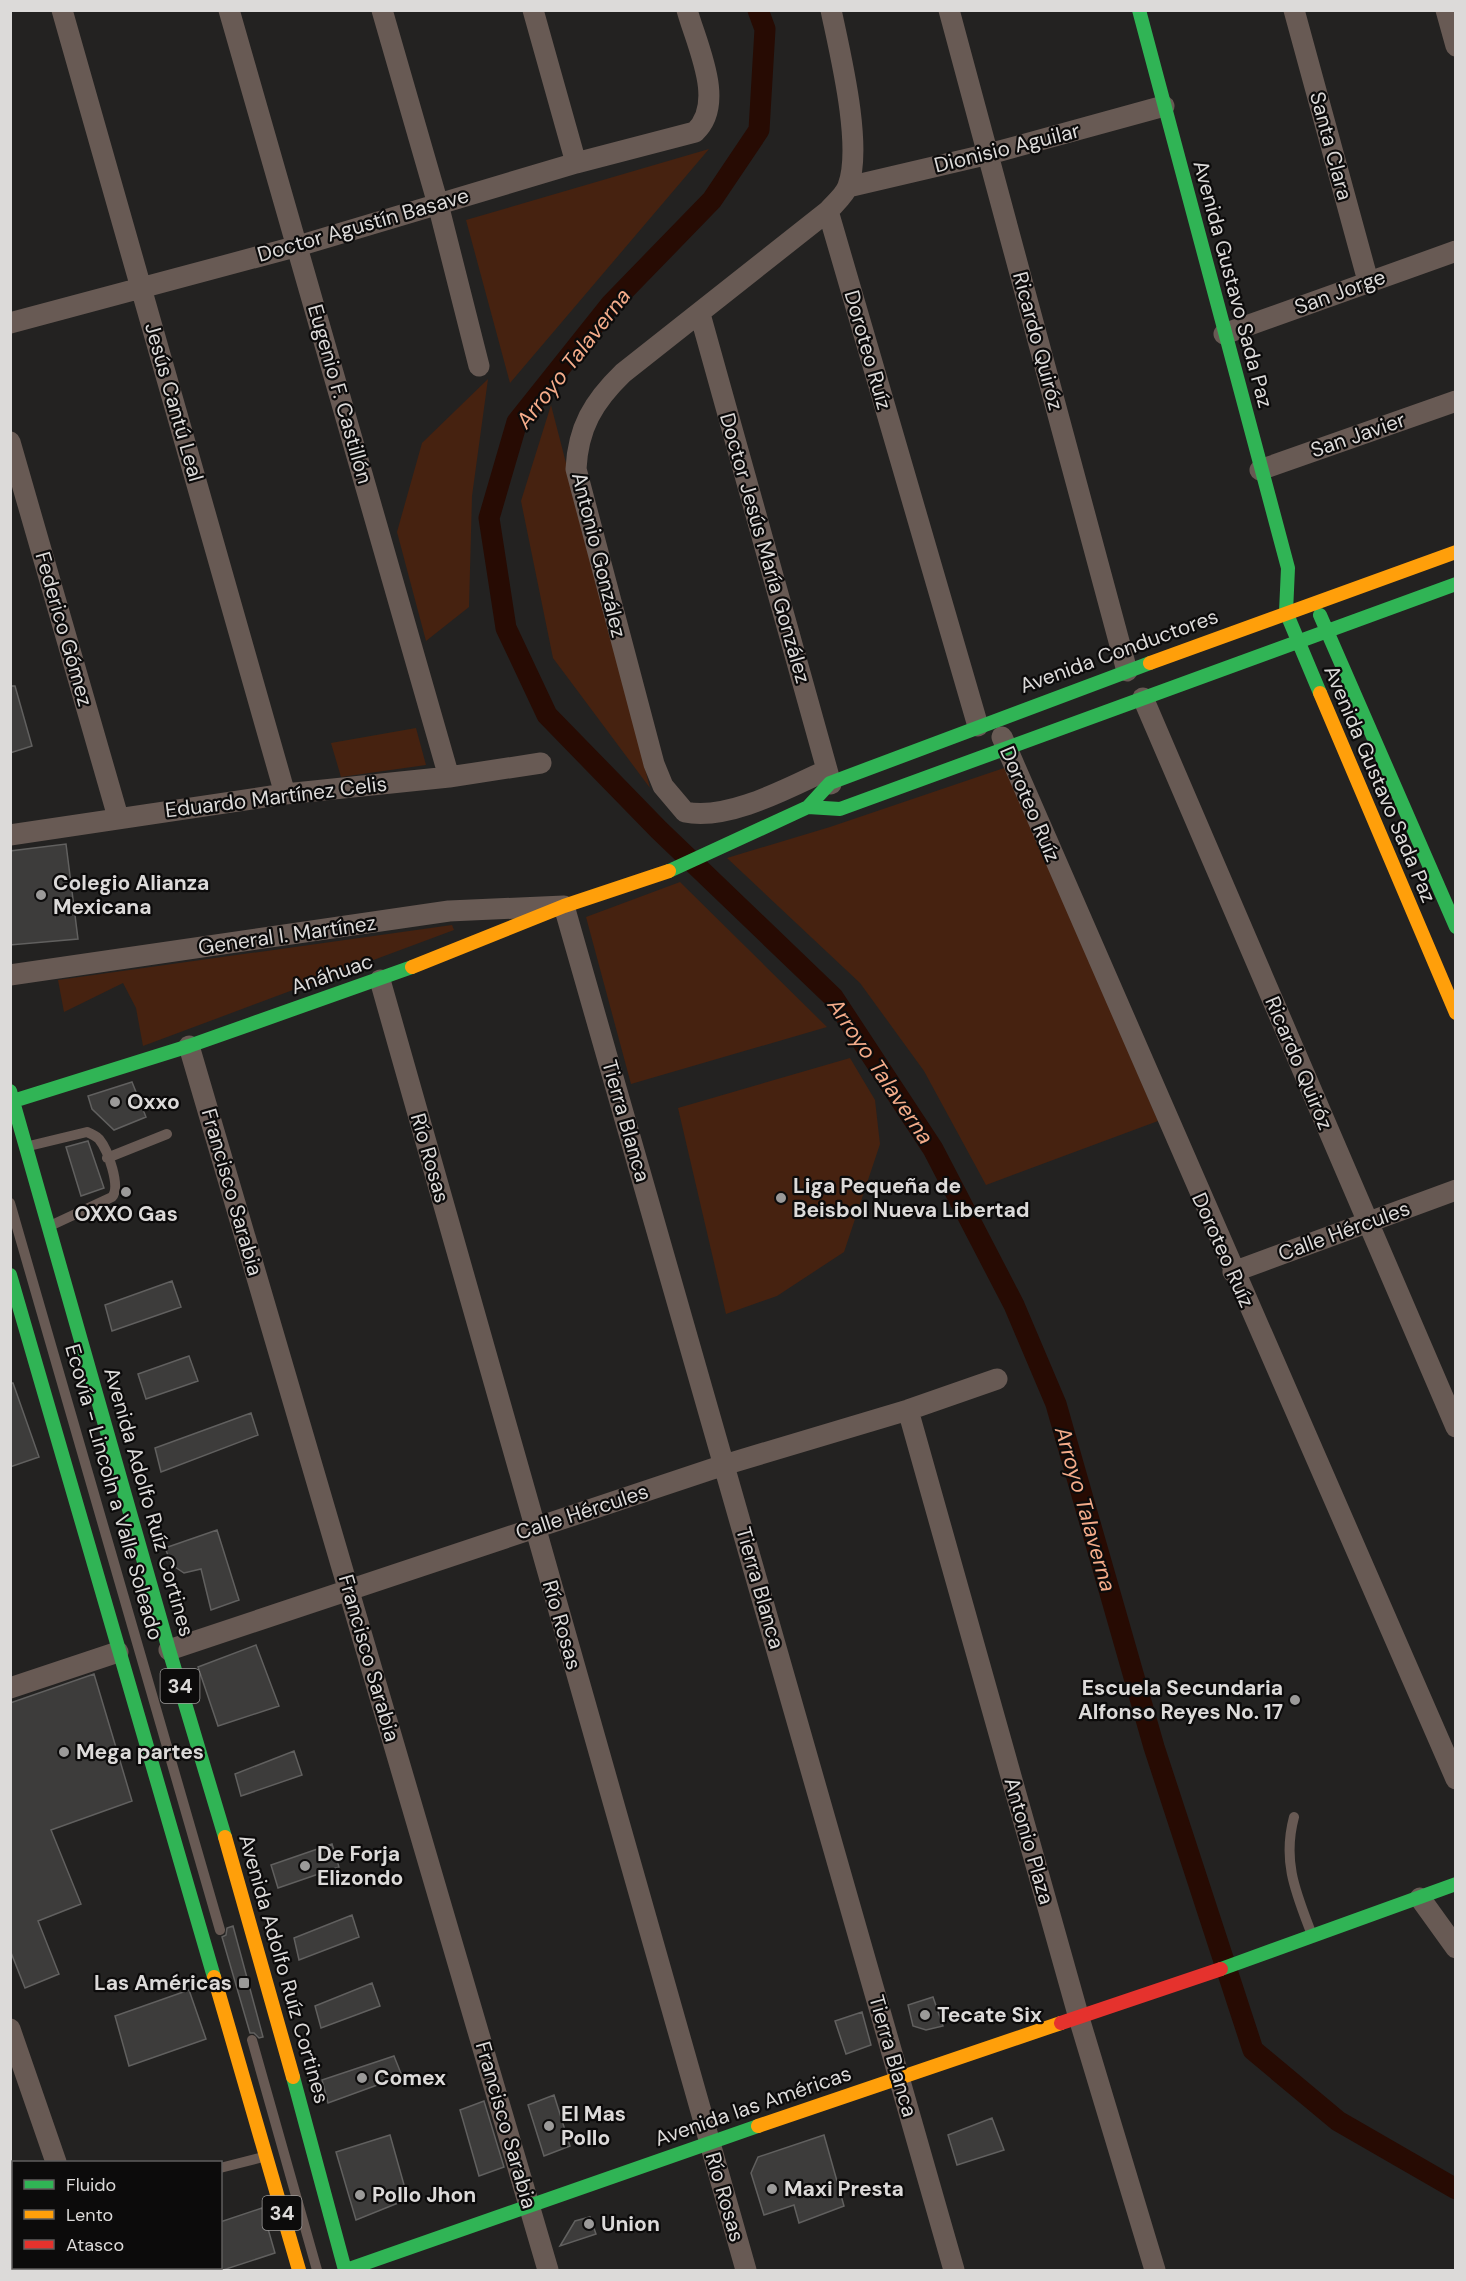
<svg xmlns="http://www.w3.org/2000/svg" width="1466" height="2281" viewBox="0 0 1466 2281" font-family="'DM Sans',sans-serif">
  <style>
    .green { fill: #462210 }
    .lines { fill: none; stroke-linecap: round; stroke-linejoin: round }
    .canal { stroke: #270b03; stroke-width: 21 }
    .building { fill: #3d3c3b; stroke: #61605f; stroke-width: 1.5 }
    .lane { stroke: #685a54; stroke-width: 10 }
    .street { stroke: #685a54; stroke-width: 21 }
    .fast { stroke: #30b455; stroke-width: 14 }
    .slow { stroke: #ff9f0a; stroke-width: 14 }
    .jam { stroke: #e5322d; stroke-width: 14 }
    .poi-dot { fill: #9b9a99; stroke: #0c0b0b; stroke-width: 2 }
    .labels { text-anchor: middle; stroke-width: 4.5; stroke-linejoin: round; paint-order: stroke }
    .shield { fill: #0c0b0b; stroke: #9e9c9b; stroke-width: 1.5 }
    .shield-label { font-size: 20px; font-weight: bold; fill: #dcdad9 }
    .street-label { font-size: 21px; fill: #dcdad9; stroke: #0c0b0b }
    .poi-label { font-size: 21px; font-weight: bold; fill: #dcdad9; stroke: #0c0b0b; text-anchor: start }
    .water-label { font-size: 22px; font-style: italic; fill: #f5ac8a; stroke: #0c0b0b }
  </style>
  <rect width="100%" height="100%" fill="#232221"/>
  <path class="green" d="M709 149 510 383 466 220Z
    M488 379 472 496 469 607 426 641 397 532 422 443Z
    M551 405 650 788 553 658 521 501Z
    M416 728 426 765 341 777 331 743Z
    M1007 767 1158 1121 986 1185 924 1071 860 983 727 858 830 827Z
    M680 882 827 1027 631 1084 586 917Z
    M452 925 454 930 143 1046 136 1008 123 983 64 1012 58 980Z
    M850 1058 875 1100 880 1144 844 1252 777 1296 726 1314 678 1108Z"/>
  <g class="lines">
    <path class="canal" d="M758 10 765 29 759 130 712 200 611 304 517 422 489 518 506 628 547 715 659 830 833 997 933 1149 1014 1305 1056 1404 1154 1747 1253 2050 1338 2121 1456 2189"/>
  </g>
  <path class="building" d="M10 686H15L32 746 10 753Z
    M66 844 78 939 10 945V851Z
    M132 1082 146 1117 114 1130 92 1109 88 1096Z
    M88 1141 104 1188 81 1196 66 1147Z
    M172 1281 181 1307 112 1331 105 1305Z
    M189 1356 198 1381 146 1399 138 1374Z
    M10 1383H13L39 1457 10 1467Z
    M251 1413 258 1435 161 1472 155 1448Z
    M217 1530 239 1600 211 1610 201 1569 184 1573 172 1565 165 1548Z
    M256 1645 279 1706 218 1726 198 1667Z
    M94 1674 132 1801 51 1830 81 1904 38 1921 59 1974 25 1988 10 1950V1703Z
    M294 1751 302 1775 241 1796 235 1774Z
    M332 1844 339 1867 278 1888 271 1865Z
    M352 1915 359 1937 299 1960 294 1938Z
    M233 1926 263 2037 259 2038 254 2033H250L222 1937 226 1935 227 1928Z
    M372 1983 380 2006 321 2028 315 2006Z
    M189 1990 206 2039 129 2066 115 2016Z
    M933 1997 943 2026 926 2030 913 2026 908 2005Z
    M862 2012 871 2045 846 2054 835 2021Z
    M394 2056 402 2076 328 2103 322 2080Z
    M554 2095 570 2146 544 2156 528 2105Z
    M484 2101 504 2167 479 2176 460 2110Z
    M992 2118 1004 2150 957 2165 948 2135Z
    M390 2135 408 2199 356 2220 336 2152Z
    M824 2135 844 2206 799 2223 794 2205 764 2215 751 2173 758 2157Z
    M262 2208 275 2253 220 2271V2222Z
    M590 2217 596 2234 560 2246 575 2221Z"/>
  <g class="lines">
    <path class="lane" d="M29 1146 87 1132C92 1134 96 1136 99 1139 108 1150 121 1187 112 1197L52 1225
      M107 1158 167 1134
      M10 1203 220 1930
      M1294 1817C1282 1862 1296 1893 1312 1935
      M252 2040 317 2270
      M220 2168 263 2157"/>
    <path class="street" d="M62 10 285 794
      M229 10 449 777
      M382 10 438 204 479 366
      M533 10 576 163
      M831 10C840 53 863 146 848 186 845 195 834 204 828 211L978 726
      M949 10 1127 671
      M1294 10 1368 281
      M1446 10 1456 46
      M848 187 989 154 1164 106
      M700 314 831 784
      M10 323 298 246 576 163 695 132C726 103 697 46 687 10
      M1224 334 1456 251
      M10 442 118 817
      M1260 470 1456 401
      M1143 698 1456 1427
      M1002 737 1456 1779
      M827 770C788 788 728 821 685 812L663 786 654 764 576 469C578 428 593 402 623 373L828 211
      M10 835 285 794 449 777 541 763
      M10 975 449 911 564 906 954 2270
      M380 980 746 2270
      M189 1046 548 2270
      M1233 1272 1456 1190
      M908 1410 1079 2018 1155 2270
      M169 1650 724 1465 908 1410 997 1379
      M10 1688 118 1652
      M1420 1898 1456 1948
      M10 2029 56 2162
      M91 2268 92 2270"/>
    <path class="fast" d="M1139 10 1288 568 1286 612 1320 693
      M1320 615 1456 927
      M808 807 840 809 1456 584
      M669 871 808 807 830 783 1150 663
      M10 1091 169 1650 225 1837
      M10 1102 189 1046 412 967
      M10 1275 214 1977
      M1221 1969 1456 1884
      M293 2077 345 2270
      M346 2270 758 2126"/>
    <path class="slow" d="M1150 663 1456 552
      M1320 693 1456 1013
      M412 967 564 906 669 871
      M225 1837 293 2077
      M214 1977 299 2270
      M758 2126 1061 2023"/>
    <path class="jam" d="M1061 2023 1221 1969"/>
  </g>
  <g class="poi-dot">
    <circle cx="41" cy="895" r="6"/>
    <circle cx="115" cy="1102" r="6"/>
    <circle cx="126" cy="1192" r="6"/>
    <circle cx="781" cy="1198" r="6"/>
    <circle cx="1295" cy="1700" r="6"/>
    <circle cx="64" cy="1752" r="6"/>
    <circle cx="305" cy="1866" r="6"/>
    <rect x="238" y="1977" width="12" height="12" rx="3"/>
    <circle cx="925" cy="2015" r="6"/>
    <circle cx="362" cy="2078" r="6"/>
    <circle cx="549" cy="2126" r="6"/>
    <circle cx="772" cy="2189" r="6"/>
    <circle cx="360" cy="2195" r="6"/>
    <circle cx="589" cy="2224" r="6"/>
  </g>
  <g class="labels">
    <g class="shield">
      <rect x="160.5" y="1669" width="39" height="34" rx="4.5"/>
      <rect x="262.5" y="2196" width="39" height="34" rx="4.5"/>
    </g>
    <g class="shield-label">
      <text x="180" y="1693">34</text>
      <text x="282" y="2220">34</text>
    </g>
    <g class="street-label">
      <text transform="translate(1331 146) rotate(75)" y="7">Santa Clara</text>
      <text transform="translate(1007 148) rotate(-14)" y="7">Dionisio Aguilar</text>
      <text transform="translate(363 225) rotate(-16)" y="7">Doctor Agustín Basave</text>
      <text transform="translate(1233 284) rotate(75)" y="7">Avenida Gustavo Sada Paz</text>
      <text transform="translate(1340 292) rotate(-20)" y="7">San Jorge</text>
      <text transform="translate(1038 341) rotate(75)" y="7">Ricardo Quiróz</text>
      <text transform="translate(868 350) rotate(74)" y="7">Doroteo Ruíz</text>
      <text transform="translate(340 394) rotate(74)" y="7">Eugenio F. Castillón</text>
      <text transform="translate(174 402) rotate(74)" y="7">Jesús Cantú Leal</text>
      <text transform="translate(1358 435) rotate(-19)" y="7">San Javier</text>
      <text transform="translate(765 548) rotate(74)" y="7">Doctor Jesús María González</text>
      <text transform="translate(599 555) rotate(76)" y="7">Antonio González</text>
      <text transform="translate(64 629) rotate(74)" y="7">Federico Gómez</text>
      <text transform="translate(1119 651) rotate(-20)" y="7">Avenida Conductores</text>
      <text transform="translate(1380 784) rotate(67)" y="7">Avenida Gustavo Sada Paz</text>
      <text transform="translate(276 797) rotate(-7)" y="7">Eduardo Martínez Celis</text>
      <text transform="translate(1030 804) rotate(67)" y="7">Doroteo Ruíz</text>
      <text transform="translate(287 935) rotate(-8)" y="7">General I. Martínez</text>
      <text transform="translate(332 974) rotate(-19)" y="7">Anáhuac</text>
      <text transform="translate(1299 1063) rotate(67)" y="7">Ricardo Quiróz</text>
      <text transform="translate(626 1121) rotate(74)" y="7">Tierra Blanca</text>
      <text transform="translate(430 1158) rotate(74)" y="7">Río Rosas</text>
      <text transform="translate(232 1192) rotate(74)" y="7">Francisco Sarabia</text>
      <text transform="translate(1344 1231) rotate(-20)" y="7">Calle Hércules</text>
      <text transform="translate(1223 1250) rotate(66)" y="7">Doroteo Ruíz</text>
      <text transform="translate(114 1492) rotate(74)" y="7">Ecovía - Lincoln a Valle Soleado</text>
      <text transform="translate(149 1502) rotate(74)" y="7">Avenida Adolfo Ruíz Cortines</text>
      <text transform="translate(582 1512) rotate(-18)" y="7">Calle Hércules</text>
      <text transform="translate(760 1588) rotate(74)" y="7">Tierra Blanca</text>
      <text transform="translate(562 1625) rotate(74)" y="7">Río Rosas</text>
      <text transform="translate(369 1658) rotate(74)" y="7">Francisco Sarabia</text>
      <text transform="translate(1029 1841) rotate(74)" y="7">Antonio Plaza</text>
      <text transform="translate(284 1969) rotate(74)" y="7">Avenida Adolfo Ruíz Cortines</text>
      <text transform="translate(893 2056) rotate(74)" y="7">Tierra Blanca</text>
      <text transform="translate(753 2106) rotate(-19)" y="7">Avenida las Américas</text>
      <text transform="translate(506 2125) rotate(74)" y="7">Francisco Sarabia</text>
      <text transform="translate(725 2197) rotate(74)" y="7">Río Rosas</text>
    </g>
    <g class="poi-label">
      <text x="53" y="890">Colegio Alianza<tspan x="53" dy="24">Mexicana</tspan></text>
      <text x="127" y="1109">Oxxo</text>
      <text x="793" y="1193">Liga Pequeña de<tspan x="793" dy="24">Beisbol Nueva Libertad</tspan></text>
      <text x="126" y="1221" text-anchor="middle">OXXO Gas</text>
      <text x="1283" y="1695" text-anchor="end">Escuela Secundaria<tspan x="1283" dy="24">Alfonso Reyes No. 17</tspan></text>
      <text x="76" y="1759">Mega partes</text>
      <text x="317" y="1861">De Forja<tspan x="317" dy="24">Elizondo</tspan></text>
      <text x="232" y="1990" text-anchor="end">Las Américas</text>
      <text x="937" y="2022">Tecate Six</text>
      <text x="374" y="2085">Comex</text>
      <text x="561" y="2121">El Mas<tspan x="561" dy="24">Pollo</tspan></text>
      <text x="784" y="2196">Maxi Presta</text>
      <text x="372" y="2202">Pollo Jhon</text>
      <text x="601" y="2231">Union</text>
    </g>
    <g class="water-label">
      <text transform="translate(573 358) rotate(-52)" y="8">Arroyo Talaverna</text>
      <text transform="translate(881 1071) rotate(56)" y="8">Arroyo Talaverna</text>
      <text transform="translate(1086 1509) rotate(74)" y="8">Arroyo Talaverna</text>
    </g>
  </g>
  <rect width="1466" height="2281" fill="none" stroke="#dcdad9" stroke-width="24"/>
  <rect x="12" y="2161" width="210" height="108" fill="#0c0b0b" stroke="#5f5e5d" stroke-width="1.5"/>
  <rect x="24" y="2180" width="30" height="9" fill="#30b455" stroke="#5f5e5d" stroke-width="1.5"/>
  <text x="66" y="2191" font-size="18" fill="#dcdad9">Fluido</text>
  <rect x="24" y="2210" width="30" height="9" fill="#ff9f0a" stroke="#5f5e5d" stroke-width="1.5"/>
  <text x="66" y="2221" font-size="18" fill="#dcdad9">Lento</text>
  <rect x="24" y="2240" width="30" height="9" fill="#e5322d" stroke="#5f5e5d" stroke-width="1.5"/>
  <text x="66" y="2251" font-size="18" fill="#dcdad9">Atasco</text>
</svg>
